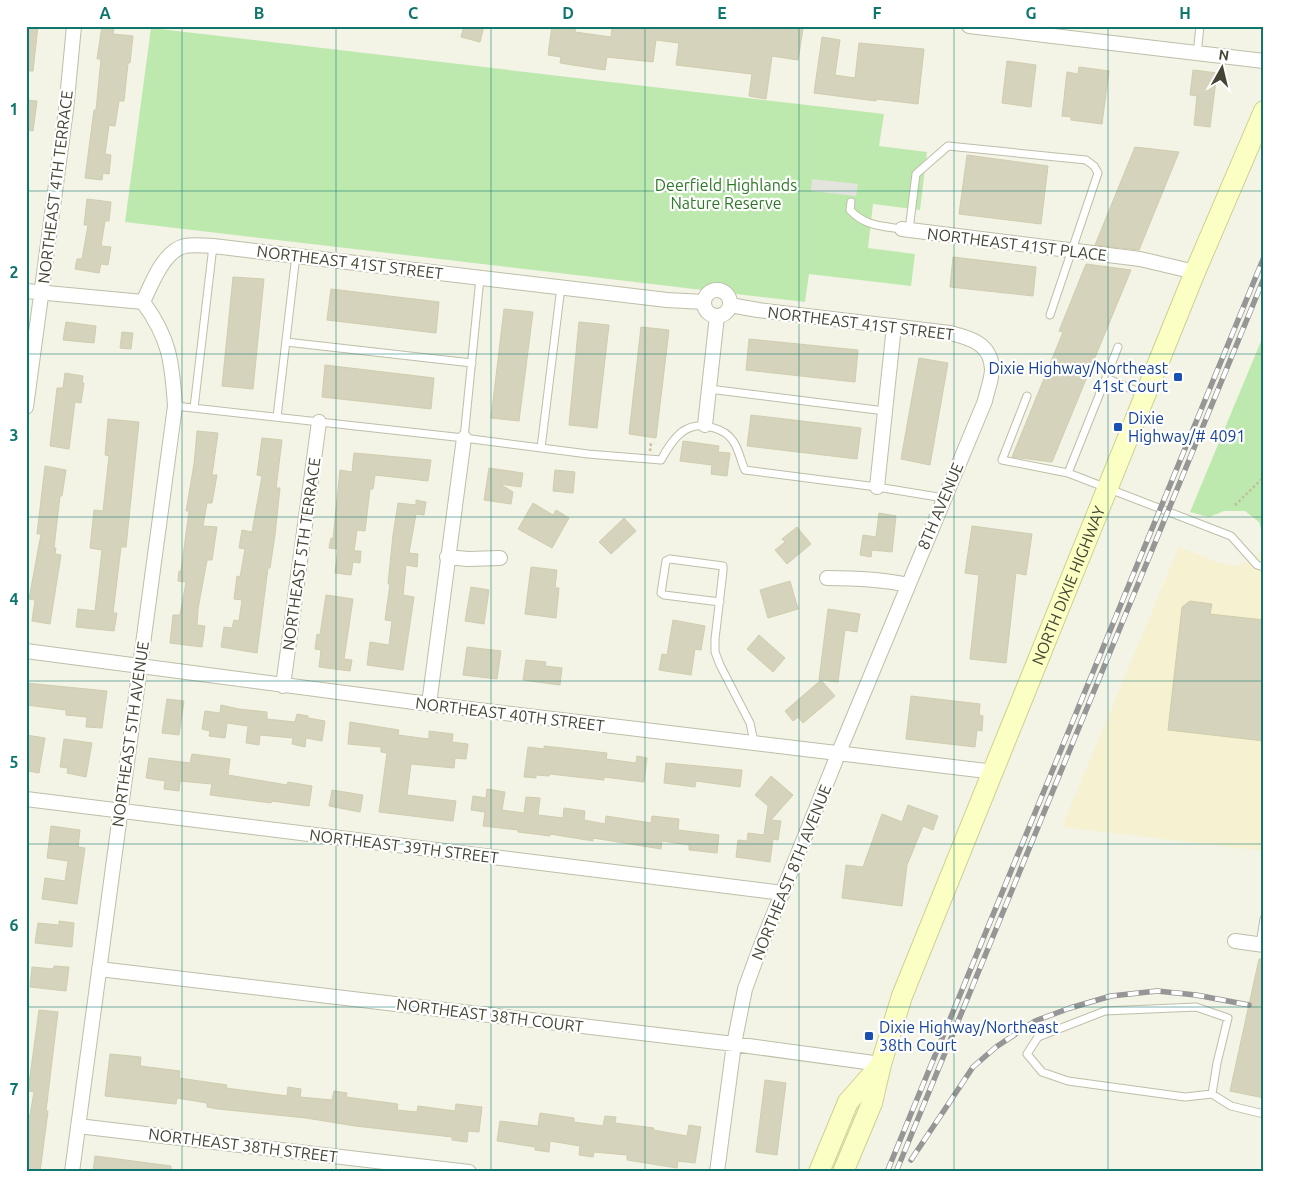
<svg xmlns="http://www.w3.org/2000/svg" width="1290" height="1198" viewBox="0 0 1290 1198" font-family="Ubuntu,sans-serif">
  <style>
    .commercial { fill: #f6f1d1 }
    .green { fill: #bde9ae }
    .parking { fill: #e4e4de }
    .building { fill: #d5d3bb; stroke: #d0cdae }
    .lines { fill: none; stroke-linecap: round; stroke-linejoin: round }
    .service-casing { stroke: #bfbea8; stroke-width: 9 }
    .minor-casing { stroke: #bfbea8; stroke-width: 16 }
    .secondary-casing { stroke: #cfd193; stroke-width: 22 }
    .path { stroke: #c1bf99; stroke-width: 2.5; stroke-dasharray: 2.5 2.5; stroke-linecap: butt }
    .service { stroke: #fff; stroke-width: 7 }
    .minor { stroke: #fff; stroke-width: 14 }
    .secondary { stroke: #fcffc4; stroke-width: 20 }
    .rail-casing { stroke: #969696; stroke-width: 5.5 }
    .rail { stroke: #fff; stroke-width: 4; stroke-dasharray: 11; stroke-linecap: butt }
    .grid { fill: none; stroke: #0f766e; stroke-width: 1; stroke-opacity: 0.55 }
    .transit-dot { fill: #1a4fb4; stroke: #fff; stroke-width: 2 }
    .labels { text-anchor: middle; stroke-width: 4.5; stroke-linejoin: round; paint-order: stroke }
    .park-label { font-size: 16px; fill: #2e7927; stroke: #fff }
    .street-label { font-size: 16px; fill: #464535; stroke: #fff }
    .transit-label { font-size: 16px; fill: #164399; stroke: #fff; text-anchor: start }
    .neatline { fill: none; stroke: #0f766e; stroke-width: 2 }
    .grid-label { font-size: 16px; text-anchor: middle; font-weight: bold; fill: #0f766e }
  </style>
  <rect width="100%" height="100%" fill="#f3f3e6"/>
  <path class="commercial" d="M1264 539V851L1062 827 1179 547 1219 563 1235 566 1252 560 1261 551Z"/>
  <path class="green" d="M151 28 884 114 879 146 927 152 920 210 873 204 868 248 915 254 911 286 809 274 805 302 125 222Z
    M1264 334V538L1259 522 1245 511H1224L1209 517 1190 512Z"/>
  <path class="parking" d="M812 179 858 184 856 196 811 191Z"/>
  <path class="building" d="M26 26H38L33 71H26Z
    M102 26H114L113 34 133 36 130 63H128L124 101H119L115 126 109 125 105 154 111 155 109 174 103 173 102 180 85 178 94 110H96L101 59H97Z
    M464 26H484L480 42 461 37Z
    M552 26H576L575 32 611 37 612 26H734L758 29 759 26H783L803 29 798 60 772 56 766 99 749 96 752 74 676 65 679 43 656 40 653 62 607 57 605 70 560 63 561 57 548 55Z
    M822 37 840 40 835 75 855 78 859 43 924 49 918 104 876 99V101L814 93Z
    M1007 61 1036 65 1031 107 1002 103Z
    M1079 67 1109 71 1102 124 1071 120V117L1062 116 1067 72 1078 74Z
    M1193 70 1217 73 1210 127 1194 125 1197 96 1190 95Z
    M26 100 37 101 33 131 26 130Z
    M1135 147 1179 152 1139 250 1095 245Z
    M967 155 1048 166 1041 224 959 214Z
    M87 199 111 202 109 221H105L101 246 111 247 108 265 101 264 99 273 75 269 77 259H82L88 225H84Z
    M953 257 1036 267 1033 296 950 287Z
    M1086 264 1131 270 1052 462 1012 457 1063 332 1059 331Z
    M233 277 264 279 253 389 222 386Z
    M331 289 439 302 436 333 327 320Z
    M504 309 533 312 519 421 491 418Z
    M66 322 96 326 94 343 63 340Z
    M579 322 609 325 597 428 569 425Z
    M641 327 669 330 656 438 629 434Z
    M122 332 133 333 131 349 120 348Z
    M749 339 858 350 855 382 746 370Z
    M919 358 948 363 930 465 901 459Z
    M325 365 434 378 431 409 322 397Z
    M65 373 83 376 82 383H84L81 403 75 402 69 449 50 446 57 388H63Z
    M751 415 861 428 857 459 747 446Z
    M108 419 139 422 126 547H121L113 613H117L114 631 76 627 78 609 95 611 102 550 90 548 94 510 103 511 109 456 105 455Z
    M197 431 218 433 212 475H217L212 503H207L203 526 217 527 212 560H207L198 609 197 625 205 626 202 647 170 643 173 615H180L186 582 178 581 179 571H181L189 511H186L194 464Z
    M262 438 282 440 276 488H280L275 535 270 568H268L257 653 221 647 224 627 232 628 234 620 239 621 242 600 234 599 237 576 240 577 245 549 239 548 242 530 252 532 262 476 257 475Z
    M683 441 719 446 718 452 730 453 727 476 711 474 712 465 680 461Z
    M354 453 431 460 428 481 375 475 373 489H370L365 531 357 530 354 551H361L360 563 353 562 351 575 335 573 338 549 329 548 331 538 333 539 340 470 352 472Z
    M45 466 66 470 62 496H60L54 548H56L55 554 61 555 50 624 32 621 35 600 29 599 41 534H37Z
    M489 468 523 473 521 487 500 484 513 492 511 504 484 500Z
    M555 470 575 472 573 493 553 491Z
    M416 500 426 502 424 515 416 514 409 553 418 554 417 567 406 565 403 595 414 597 403 670 367 665 370 642 389 645 392 621 385 620 390 584H388L393 535 398 503 416 505Z
    M533 503 553 515 556 510 569 518 552 548 518 529Z
    M879 513 896 516 892 552 872 550 871 557 860 555 863 535 876 537Z
    M624 518 636 531 611 554 599 542Z
    M972 526 1032 534 1026 575 1016 573 1006 663 970 659 979 575 965 573Z
    M797 527 811 544 787 564 775 550 785 542 782 539Z
    M531 567 557 570 555 588H559L556 618 525 614Z
    M790 581 798 609 768 618 760 590Z
    M471 587 489 590 484 624 465 621Z
    M326 595 353 599 344 659 352 660 350 671 319 667 321 650 315 649 317 634 320 635Z
    M1190 601 1212 604 1210 614 1264 620V741L1168 730 1182 607Z
    M828 609 860 614 857 632 845 630 838 682 819 680Z
    M673 620 705 626 701 650 695 649 691 675 659 670 662 654 667 655Z
    M759 635 785 658 773 672 747 649Z
    M467 647 501 651 497 679 463 675Z
    M526 660 546 662 545 666 562 668 560 685 523 680Z
    M821 680 835 696 803 723 798 717 793 721 785 711Z
    M26 683 107 691 102 728 86 727 87 717 66 715V710L26 705Z
    M911 696 980 704 979 715 983 716 982 731 977 730 975 747 906 739Z
    M167 699 184 701 179 735 162 733Z
    M221 705 239 709 267 712V719L295 722 297 714 308 716V718L325 721 322 741 306 738 305 747 292 744 293 738 260 735 259 745 246 743 248 726 227 723 225 738 209 736 210 731 202 729 205 711 220 713Z
    M350 722 399 730 398 735 429 739V731L453 734 452 742 468 744 466 759 455 758 454 768 411 764 407 795 456 801 453 821 379 812 387 753 381 752V747L348 744Z
    M26 735 45 738 39 773 28 771 29 763H26Z
    M64 739 92 743 86 777 67 773 68 768 60 767Z
    M544 746 607 753 606 759 636 763 637 756 647 758 644 782 604 777V780L550 774 549 776 536 775V778L524 777 528 747 544 749Z
    M192 754 230 759 228 775 287 785 288 782 312 786 309 806 272 801 271 803 210 795 212 784 180 781 179 791 164 789 165 781 146 778 149 758 190 763Z
    M666 763 742 770 740 787 696 781 695 787 664 783Z
    M771 776 793 795 771 820 781 821 778 840 773 839 770 862 736 857 738 840 747 841 748 833 764 835 768 806 755 795Z
    M487 789 505 792 502 810 524 813 526 797 540 798 538 815 563 818 564 808 585 811 584 820 605 824 606 816 651 823 652 816 679 819 678 830 719 835 717 853 689 850V845L662 841 661 849 593 838V841L550 834V836L518 832V830L483 826 485 812 471 810 473 796 486 798Z
    M332 790 363 795 360 812 329 806Z
    M908 805 938 816 933 830 923 826 907 865 902 906 842 898 846 865 863 867 882 814 902 822Z
    M51 826 80 830 78 847 85 848 77 904 42 899 45 878 65 881 68 861 47 858Z
    M59 921 74 923 72 947 35 943 38 923 59 925Z
    M1259 959H1264V1098L1230 1091Z
    M54 966 69 967 66 991 30 987 32 967 53 969Z
    M39 1010 58 1012 46 1111H48L40 1172H26V1115H30L34 1092 28 1091Z
    M110 1054 141 1057 140 1066 180 1071 179 1078 227 1085 226 1088 287 1096 288 1087 301 1089 300 1097 332 1100 334 1091 347 1093 346 1097 398 1104 397 1110 417 1112 418 1106 455 1111 456 1104 482 1107 479 1132 468 1131 467 1142 452 1140V1137L355 1126 306 1118 218 1109 207 1107V1103L177 1098 176 1104 105 1096Z
    M765 1080 786 1083 777 1155 756 1152Z
    M540 1113 574 1118V1122L603 1126 605 1116 616 1117 615 1123 654 1128 653 1130 687 1136 689 1125 701 1127 695 1163 678 1161 677 1168 627 1160V1155L594 1152 593 1157 579 1155 580 1146 550 1141 549 1152 535 1150V1147L497 1141 500 1121 538 1126Z
    M95 1156 171 1166V1172H93Z"/>
  <g class="lines">
    <defs>
      <path id="service" d="M1197 54 1200 26
        M851 202 850 210C865 226 881 226 902 229
        M909 230 916 174 948 146 1086 160 1094 166 1098 173 1050 315
        M286 342 472 363
        M1106 378 1118 347
        M709 389 885 411
        M1027 396 1002 460 1068 473 1231 536 1257 565 1264 567
        M175 406 464 438 588 454 661 460C673 438 686 419 714 428 721 430 729 435 733 441 739 449 741 462 745 470L877 487 944 498
        M194 408 213 246
        M277 417 296 255
        M464 438 480 278
        M541 448 561 287
        M1068 473 1106 378 1143 394
        M720 602 664 595 661 593 666 561 670 559 723 566V571L715 639V652L720 665 750 723 754 742
        M1260 944 1264 919
        M1212 1094 1217 1063 1228 1018 1196 1007 1105 1011 1038 1037 1027 1054 1042 1072 1068 1081 1185 1097 1212 1094 1231 1106 1264 1114"/>
      <path id="minor" d="M969 26 1264 61
        M902 229 1140 259 1195 272
        M704 303a13 13 0 1 1 26 0a13 13 0 1 1-26 0Z
        M26 291 143 302C151 285 164 250 185 246 193 244 204 246 213 246L667 300 704 302
        M26 407 66 110 74 26
        M705 425 717 316
        M877 487 894 326
        M447 557 468 559 500 558
        M827 578C854 578 881 579 908 585
        M26 651 429 704 995 772
        M283 686 319 422
        M429 704 464 438
        M26 799 783 893
        M1235 941 1264 945
        M99 969 734 1044 881 1064
        M78 1126 469 1172
        M72 1172 175 406C172 362 170 339 143 302
        M717 1172 734 1044 745 989 760 948 839 752 985 401C987 391 992 379 992 369 991 344 971 338 950 333L758 310 730 305"/>
      <g id="secondary">
        <path d="M819 1172 848 1102 880 1066"/>
        <path id="s1" d="M843 1172 872 1103 881 1064 902 996 1195 272 1264 111"/>
      </g>
    </defs>
    <use href="#service" class="service-casing"/>
    <use href="#minor" class="minor-casing"/>
    <use href="#secondary" class="secondary-casing"/>
    <path class="path" d="M650 451 651 444 654 443
      M1235 505 1264 477"/>
    <use href="#service" class="service"/>
    <use href="#minor" class="minor"/>
    <use href="#secondary" class="secondary"/>
    <defs>
      <path id="rail" d="M911 1160 973 1067 996 1047 1035 1021 1070 1008 1111 996 1157 991 1196 995 1249 1005
        M887 1172 1264 257
        M896 1172 1264 278"/>
    </defs>
    <use href="#rail" class="rail-casing"/>
    <use href="#rail" class="rail"/>
  </g>
  <path class="grid" d="M182 26V1172M336 26V1172M491 26V1172M645 26V1172M799 26V1172M954 26V1172M1108 26V1172M26 191H1264M26 354H1264M26 517H1264M26 681H1264M26 844H1264M26 1007H1264"/>
  <g class="transit-dot">
    <rect x="1173" y="372" width="10" height="10" rx="2.5"/>
    <rect x="1113" y="422" width="10" height="10" rx="2.5"/>
    <rect x="864" y="1031" width="10" height="10" rx="2.5"/>
  </g>
  <g class="labels">
    <g class="park-label">
      <text x="726" y="191">Deerfield Highlands<tspan x="726" dy="18">Nature Reserve</tspan></text>
    </g>
    <g class="street-label">
      <text transform="translate(55 187) rotate(-83)" y="6">NORTHEAST 4TH TERRACE</text>
      <text transform="translate(1017 244) rotate(7)" y="6">NORTHEAST 41ST PLACE</text>
      <text transform="translate(350 262) rotate(7)" y="6">NORTHEAST 41ST STREET</text>
      <text transform="translate(861 323) rotate(7)" y="6">NORTHEAST 41ST STREET</text>
      <text transform="translate(940 506) rotate(-67)" y="6">8TH AVENUE</text>
      <text transform="translate(301 554) rotate(-82)" y="6">NORTHEAST 5TH TERRACE</text>
      <text dy="6" stroke="none"><textPath href="#s1" startOffset="629">NORTH DIXIE HIGHWAY</textPath></text>
      <text transform="translate(510 714) rotate(7)" y="6">NORTHEAST 40TH STREET</text>
      <text transform="translate(130 734) rotate(-82)" y="6">NORTHEAST 5TH AVENUE</text>
      <text transform="translate(404 846) rotate(7)" y="6">NORTHEAST 39TH STREET</text>
      <text transform="translate(791 872) rotate(-68)" y="6">NORTHEAST 8TH AVENUE</text>
      <text transform="translate(490 1015) rotate(7)" y="6">NORTHEAST 38TH COURT</text>
      <text transform="translate(243 1145) rotate(7)" y="6">NORTHEAST 38TH STREET</text>
    </g>
    <g class="transit-label">
      <text x="1168" y="374" text-anchor="end">Dixie Highway/Northeast<tspan x="1168" dy="18">41st Court</tspan></text>
      <text x="1128" y="424">Dixie<tspan x="1128" dy="18">Highway/# 4091</tspan></text>
      <text x="879" y="1033">Dixie Highway/Northeast<tspan x="879" dy="18">38th Court</tspan></text>
    </g>
  </g>
  <rect width="1290" height="1198" fill="none" stroke="#ffffff" stroke-width="55"/>
  <g transform="translate(1222 68) rotate(8)" stroke="#ffffff" stroke-width="4" paint-order="stroke">
  <path d="M0-4L9 19L0 12L-9 19Z" fill="#464535"/>
  <text y="-8" font-size="14" font-weight="bold" text-anchor="middle" fill="#464535">N</text>
  </g>
  <rect x="28" y="28" width="1234" height="1142" class="neatline"/>
  <g class="grid-label">
    <text x="105" y="19">A</text>
    <text x="259" y="19">B</text>
    <text x="413" y="19">C</text>
    <text x="568" y="19">D</text>
    <text x="722" y="19">E</text>
    <text x="877" y="19">F</text>
    <text x="1031" y="19">G</text>
    <text x="1185" y="19">H</text>
    <text x="14" y="115">1</text>
    <text x="14" y="278">2</text>
    <text x="14" y="441">3</text>
    <text x="14" y="605">4</text>
    <text x="14" y="768">5</text>
    <text x="14" y="931">6</text>
    <text x="14" y="1095">7</text>
  </g>
</svg>
